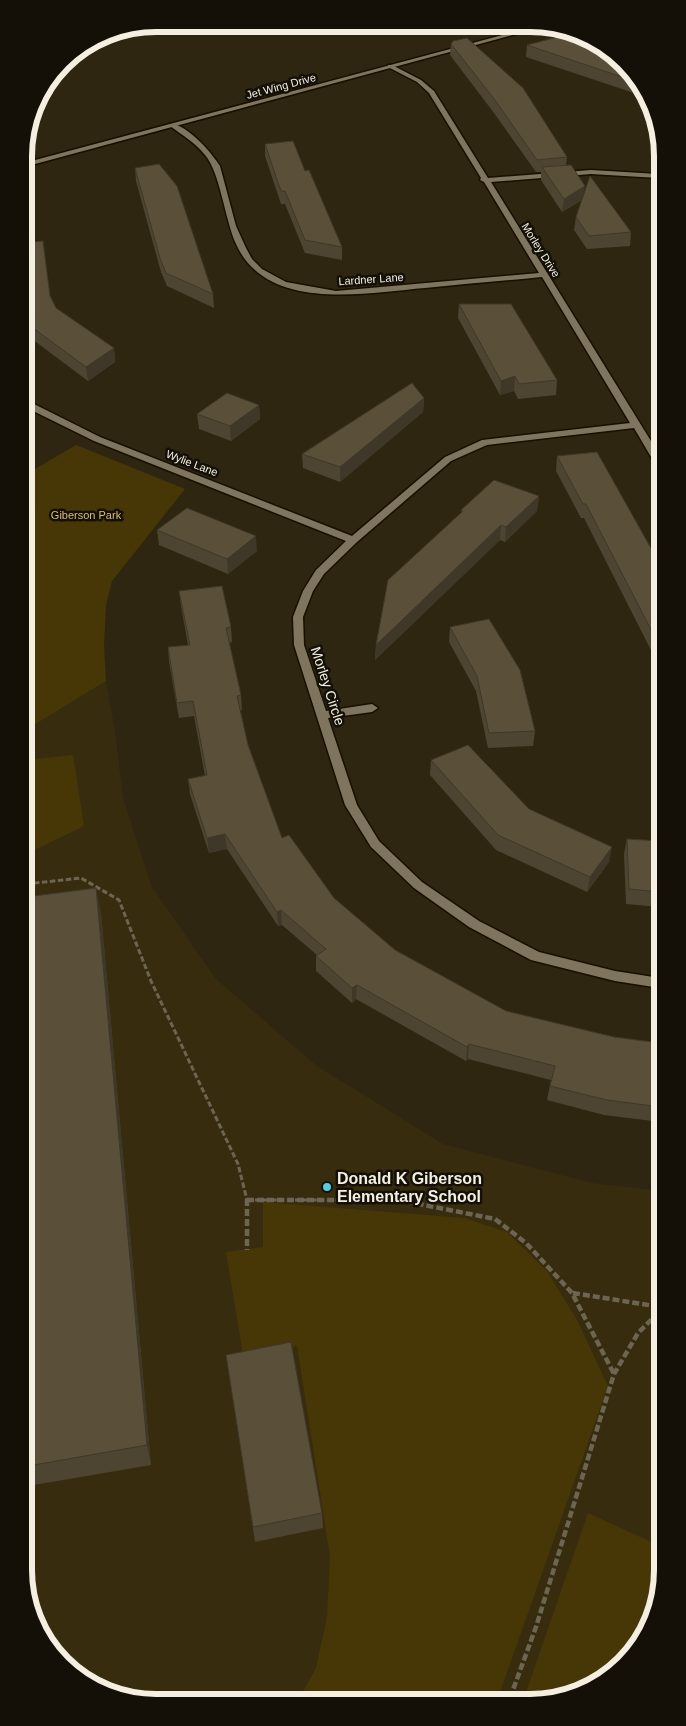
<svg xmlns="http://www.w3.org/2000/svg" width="686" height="1726" viewBox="0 0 686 1726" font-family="Arial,sans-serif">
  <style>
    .built { fill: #372c0e }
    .green { fill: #473707 }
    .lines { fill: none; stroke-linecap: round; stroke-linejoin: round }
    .street-casing { stroke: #170f00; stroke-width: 3 }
    .secondary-casing { stroke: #170f00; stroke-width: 3 }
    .path-far1 { stroke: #6d6553; stroke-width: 3; stroke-dasharray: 5.5 2.5; stroke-linecap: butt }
    .path { stroke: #6d6553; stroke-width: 4.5; stroke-dasharray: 7 3; stroke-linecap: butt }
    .street { fill: #7f745d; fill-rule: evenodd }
    .secondary { fill: #7f745d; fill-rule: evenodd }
    .wall { fill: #4d4532 }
    .shaded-wall { fill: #3f3829 }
    .building { fill: #5a503a; stroke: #3f3829 }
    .poi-dot { fill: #57c9e2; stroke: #141007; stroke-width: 2 }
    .labels { text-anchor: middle; stroke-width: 5; stroke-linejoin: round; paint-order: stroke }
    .far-street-label { font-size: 11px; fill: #f5efe2; stroke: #141007 }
    .far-park-label { font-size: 11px; fill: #dcbc70; stroke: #141007 }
    .street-label { font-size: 14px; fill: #f5efe2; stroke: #141007 }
    .near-poi-label { font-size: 16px; font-weight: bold; fill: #f5efe2; stroke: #141007; text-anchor: start }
    .rim { fill: none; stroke: #f5efe2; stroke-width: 6 }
  </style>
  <rect width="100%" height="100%" fill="#2f2611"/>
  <path class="built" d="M106 681 115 731 123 798 152 887 216 979 317 1066 443 1144 592 1183 661 1191 662 1578 635 1650 603 1680 563 1698 131 1700 69 1669 28 1603 26 730Z"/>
  <path class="green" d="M76 445 185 489 112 581 106 605 104 646 106 681 26 730 25 475Z
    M73 755 84 826 26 854V760Z
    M263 1202 464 1218 507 1232 547 1271 577 1320 608 1386 498 1698 299 1699 316 1668 327 1617 330 1556 297 1346 243 1355 226 1252 263 1247Z
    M588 1513 662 1547V1578L635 1650 603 1680 563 1698H524Z"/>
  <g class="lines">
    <defs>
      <path id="street" d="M388 65H392L421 80 434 91 488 178 591 170 658 174V178L591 174 491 182 659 454V465L654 462 634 428 487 445 451 461 357 542 324 574 313 591 303 617 304 645 326 711 372 704 378 708 372 712 328 718 357 805 379 841 422 882 479 921 539 952 615 971 660 978V988L615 981 531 960 469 927 414 888 371 847 345 805 294 645 293 617 303 591 316 570 346 541 94 441 25 407V400L28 401 100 437 352 536 445 457 482 440 630 423 542 277C503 281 464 284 425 288 365 293 267 313 236 244 225 220 220 172 205 155 196 143 182 135 170 126V124C186 123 212 153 220 166L236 226 246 248 252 259 262 269 286 282 336 291 539 273 484 182 480 180 481 178 429 93 417 82 388 67Z"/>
      <path id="secondary" d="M536 26H546L24 167V163Z"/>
    </defs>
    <use href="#street" class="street-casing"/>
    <use href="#secondary" class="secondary-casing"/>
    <path class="path-far1" d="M26 884 81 878 119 900 151 981 238 1164 247 1200
      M247 1200H400"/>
    <path class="path" d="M247 1199V1250
      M247 1200H399L495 1219 526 1243 572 1293 614 1374
      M573 1293 661 1307
      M510 1698 536 1627 614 1374 638 1333 661 1310"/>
    <use href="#street" class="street"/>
    <use href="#secondary" class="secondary"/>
  </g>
  <path class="wall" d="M451 44 567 157 566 165 583 195 631 232 630 246 587 249 574 230 576 217 582 200 562 212 541 180V172H536L494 113 450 55Z
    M527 45 623 62 643 96 526 57Z
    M265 144 305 171 342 247V260L305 253 285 204H281L265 156Z
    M135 168 213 294 214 308 167 286 161 272 136 181Z
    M24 243 56 308 114 348 115 362 88 381 28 336 25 329Z
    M459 304 557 380 556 395 518 399 514 391 500 395 458 318Z
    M424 398 423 412 340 482 303 468 302 454Z
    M259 405 260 419 231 441 199 429 197 414Z
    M557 456 657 559H659V666L584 518H581L556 471Z
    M539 496 537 511 505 542 500 540 375 660 376 645 461 513V510Z
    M157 530 257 551 228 574 159 545Z
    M179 591 231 627 232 642 229 643 241 695 242 710H240L248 745 282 838 334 898 395 950 506 1011 614 1037 660 1043 661 1122 604 1115 547 1100 551 1080 468 1059 466 1061 356 999 352 1003 316 971V956L317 955 282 925 278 926 227 849 209 853 190 794 188 779 205 776 194 716 179 718 169 662 168 647 188 645 181 606Z
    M450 627 535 731 533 746 488 748 476 691 449 642Z
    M431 760 529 809 609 862 587 892 496 850 430 775Z
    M627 839 660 841V907L626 904 624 854Z
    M26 897 101 913 151 1465 28 1486Z
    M226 1355 322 1513 323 1528 255 1542Z"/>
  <path class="shaded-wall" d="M585 186 583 199 562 212 564 199Z
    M114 348 115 362 88 381 86 367Z
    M515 376 514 391 500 395 501 381Z
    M424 398 423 412 340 482V467Z
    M259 405 260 419 231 441 230 426Z
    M539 496 537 511 505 542 506 527Z
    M501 525 500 540 375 660 376 645Z
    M256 536 257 551 228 574 227 559Z
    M225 834 227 849 209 853 207 838Z
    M612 847 609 862 587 892 590 877Z
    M96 888 101 913 151 1465 147 1445Z
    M281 910 282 925 278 926 277 912Z
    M357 985 356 999 352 1003V988Z
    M469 1044 468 1059 466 1061 467 1047Z"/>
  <path class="building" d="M569 34 623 62 634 81 527 45Z
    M467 38 523 88 567 157 537 160 495 100 451 44 453 41Z
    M293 141 305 171 309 170 342 247 305 240 285 191H281L265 144Z
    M159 164 177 186 213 294 166 273 160 258 135 168Z
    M571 165 585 186 564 199 542 167Z
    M590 176 631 232 589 236 576 217Z
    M43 241 50 296 56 308 114 348 86 367 25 322V320L24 243Z
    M459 304H511L557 380 519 384 515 376 501 381Z
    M412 383 424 398 340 467 302 454Z
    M227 393 259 405 230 426 197 414Z
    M597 452 657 559H659V645L586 504H583L557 456Z
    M494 480 539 496 506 527 501 525 376 645 388 580 463 511 461 510Z
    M187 508 256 536 227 559 157 530Z
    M222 586 231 627 226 628 241 695 237 696 248 745 282 838 289 835 334 898 395 950 506 1011 614 1037 660 1043 661 1107 607 1100 550 1086 555 1066 469 1044 467 1047 357 985 352 988 316 956 326 949 281 910 277 912 225 834 207 838 188 779 207 775 193 701 177 703 168 647 190 645 179 591Z
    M489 619 520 670 535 731 489 733 477 676 450 627Z
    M468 745 529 809 612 847 590 877 498 835 431 760Z
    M627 839 660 841V892L629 889Z
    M96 888 147 1445 28 1466 26 897Z
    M291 1342 322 1513 253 1527 226 1355Z"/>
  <circle class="poi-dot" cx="327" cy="1187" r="5"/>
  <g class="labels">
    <g class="far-street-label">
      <text transform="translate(281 86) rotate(-15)" y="4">Jet Wing Drive</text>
      <text transform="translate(541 250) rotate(58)" y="4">Morley Drive</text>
      <text transform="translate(371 279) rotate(-4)" y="4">Lardner Lane</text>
      <text transform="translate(192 463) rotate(21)" y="4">Wylie Lane</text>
    </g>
    <g class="far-park-label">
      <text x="86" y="519">Giberson Park</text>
    </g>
    <g class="street-label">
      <text transform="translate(328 686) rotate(72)" y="5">Morley Circle</text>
    </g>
    <g class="near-poi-label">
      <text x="337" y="1184">Donald K Giberson<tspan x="337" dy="18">Elementary School</tspan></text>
    </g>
  </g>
  <path d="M0 0H686V1726H0ZM156 32H530A124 124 0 0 1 654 156V1570A124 124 0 0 1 530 1694H156A124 124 0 0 1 32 1570V156A124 124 0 0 1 156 32Z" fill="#141007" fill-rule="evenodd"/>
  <path class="rim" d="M156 32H530A124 124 0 0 1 654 156V1570A124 124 0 0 1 530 1694H156A124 124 0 0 1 32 1570V156A124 124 0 0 1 156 32Z"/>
</svg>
